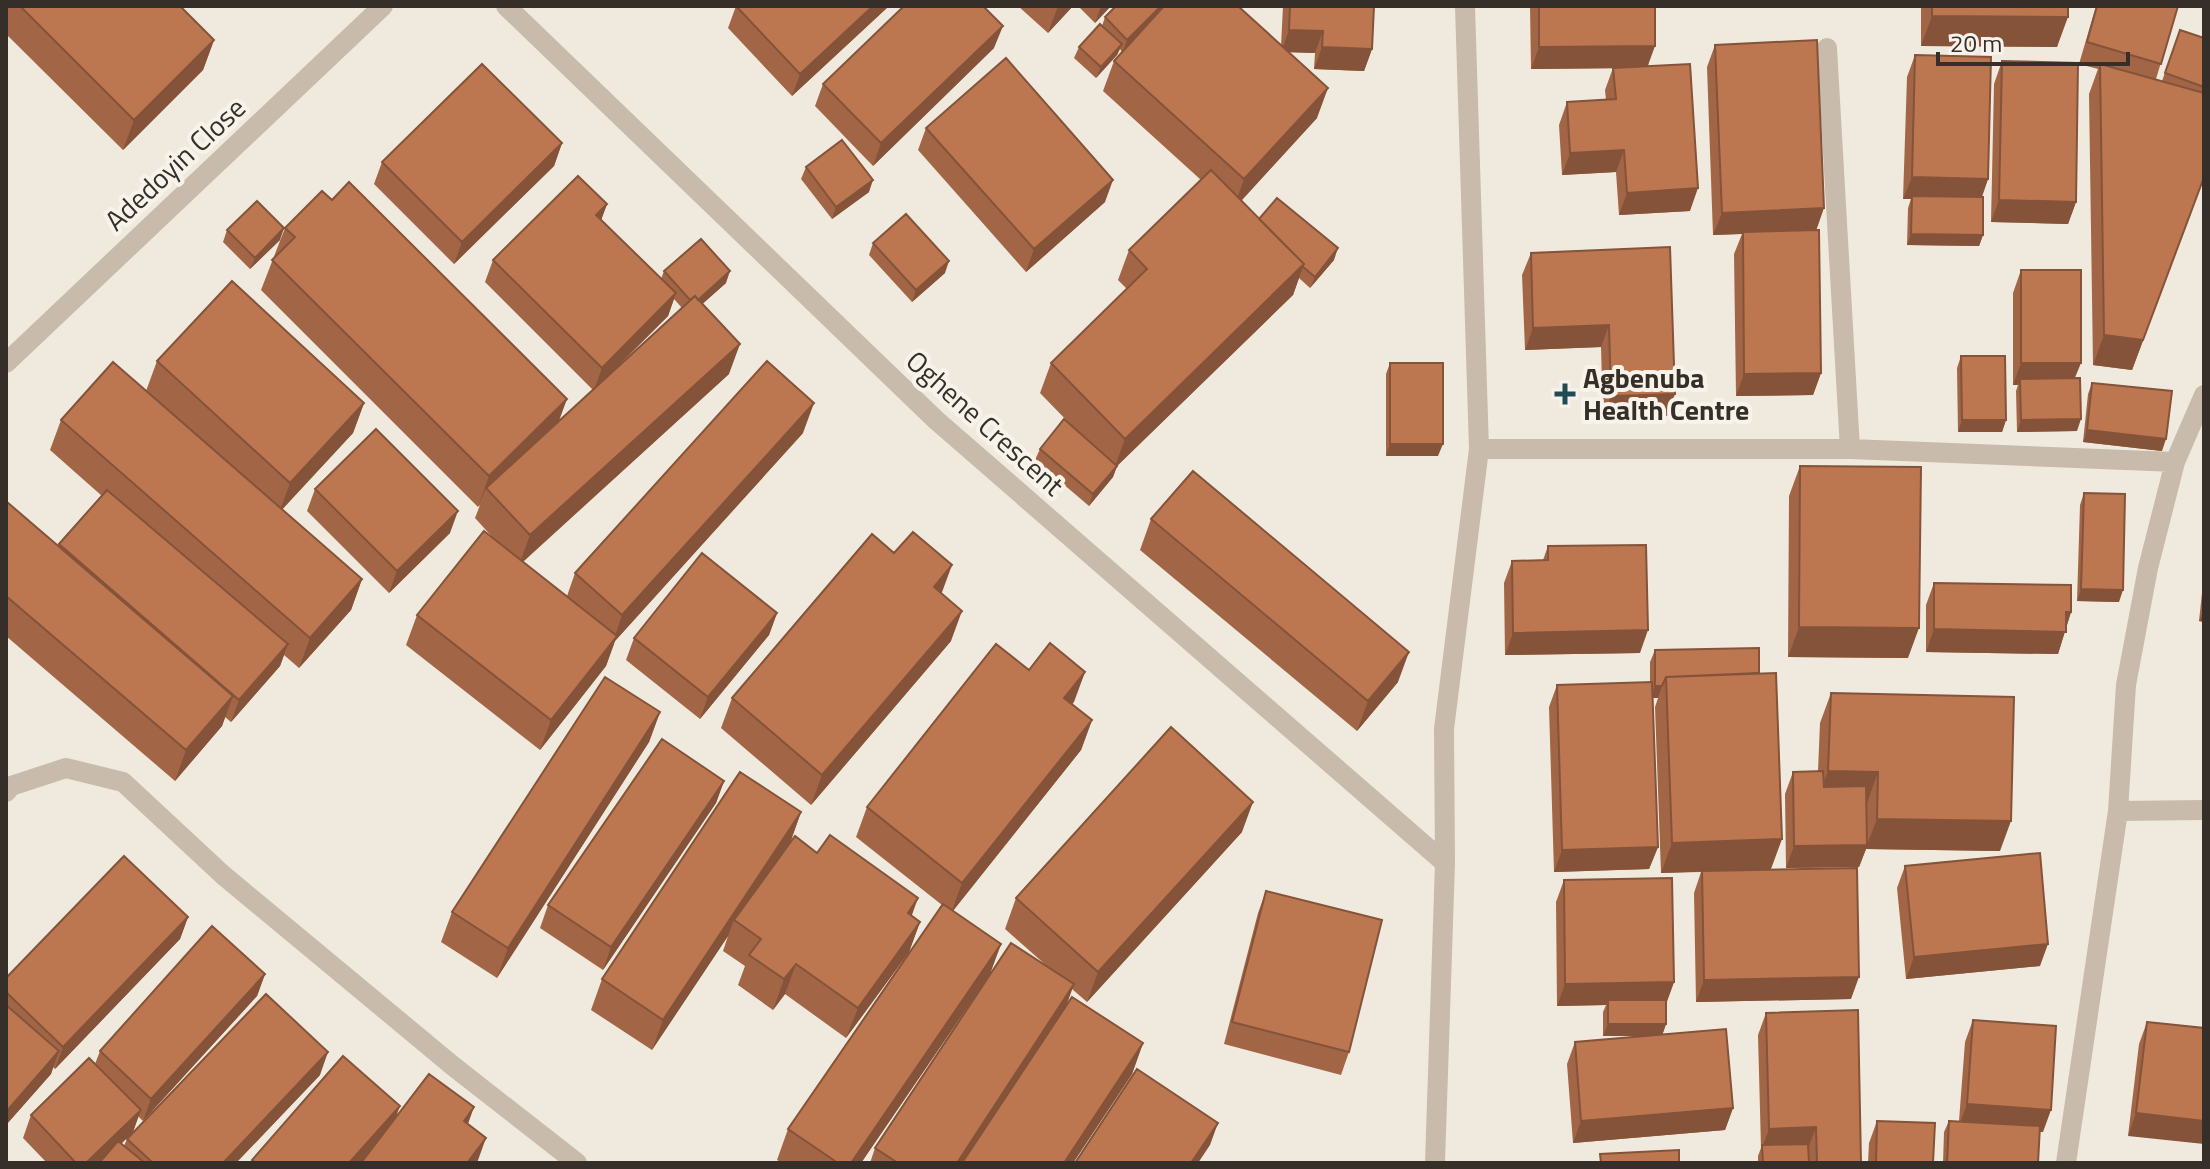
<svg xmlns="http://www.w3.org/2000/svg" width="2210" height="1169" viewBox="0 0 2210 1169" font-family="'Titillium Web',sans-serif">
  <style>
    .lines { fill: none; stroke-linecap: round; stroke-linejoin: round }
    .minor { stroke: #c8bbab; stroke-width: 20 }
    .wall { fill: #a26646; fill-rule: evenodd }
    .shaded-wall { fill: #845339 }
    .building { fill: #bc7751; stroke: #845339; stroke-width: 2 }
    .poi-dot { fill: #224b54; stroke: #f8f3ea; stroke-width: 3 }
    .labels { text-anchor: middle; stroke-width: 8; stroke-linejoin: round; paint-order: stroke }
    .street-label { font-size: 28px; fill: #362f29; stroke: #f8f3ea }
    .poi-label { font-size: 28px; font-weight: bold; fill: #362f29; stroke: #f8f3ea; text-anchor: start }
  </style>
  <rect width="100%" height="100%" fill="#f0eade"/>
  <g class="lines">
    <path class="minor" d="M506 6 936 420 1445 863
      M1827 48 1850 449
      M6 363 383 6
      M1479 449H1850L2175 462
      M6 792 11 786 66 768 123 782 223 875 453 1066 577 1163
      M2118 811 2204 810
      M1435 1163 1445 863 1444 729 1479 449 1465 6
      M2066 1163 2118 811 2126 685 2148 568 2175 462 2204 395"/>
  </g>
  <path class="wall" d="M6 6H180L214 40 203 70 123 150 6 34Z
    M736 6H889L792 96 728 28Z
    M1018 6H1073L1048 33Z
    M1078 6H1111L1095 23Z
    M1283 6H1374L1372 49 1364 71 1314 69 1315 53 1289 52 1317 118 1241 200 1259 219 1334 260 1310 288 1299 278 1293 295 1117 466 1113 477 1089 506 1035 460 1040 449 1073 427 1040 393 1051 363 1127 289 1118 280 1129 250 1201 180 1103 91 1114 61 1122 52 1120 49 1117 55 1096 78 1074 58 1079 47 1102 26 1105 17 1281 46Z
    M1530 6H1655L1648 66 1690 211 1619 215 1616 172 1562 175 1559 125 1567 102 1606 100 1605 90 1613 68 1531 69Z
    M1921 6H2068L2057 47 1921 46Z
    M2096 6H2178L2156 79 2162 81 2180 30 2204 38V178L2132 370 2093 365 2089 94 2098 69 2079 64Z
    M1715 45 1816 231 1821 373 1813 395 1736 396 1734 254 1742 234 1713 235 1707 67Z
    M994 48 873 166 815 106 823 84Z
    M1915 55 1988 179 1982 197 1983 235 1979 246 1907 245 1908 208 1911 199H1903L1907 77Z
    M2002 61 2076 202 2068 224 1991 222 1994 84Z
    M926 128 1105 202 1026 272 918 150Z
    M562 143 554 166 454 264 374 184 382 162Z
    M806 167 869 192 832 219 801 179Z
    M332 200 559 421 593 390 485 282 493 260 607 204 601 220 661 279 664 271 726 283 702 304 729 374 523 562 567 596 575 573 803 433 615 641 606 666 540 750 406 645 417 615 495 540 475 518 480 505 478 507 261 290 285 228ZM674 299 682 308 608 376 668 316Z
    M227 230 280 240 250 269 223 242Z
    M873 243 945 273 912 302 869 255Z
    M1670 247 1667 416 1603 419 1601 347 1525 350 1522 275 1531 253Z
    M2021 270 2075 378 2077 431 2017 432 2016 391 2018 385H2013V293Z
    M1961 356 2006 420 2002 432H1958L1957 368Z
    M157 361 364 403 353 433 282 509 362 579 351 610 299 668 284 655 280 666 231 722 225 717 222 726 175 781 6 636V503L58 546 102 496 50 450 61 420 146 391Z
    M1390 363 1438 456H1386V374Z
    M2092 383 2162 451 2083 442 2088 394Z
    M1800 466 1908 658 1788 657 1789 496Z
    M315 489 450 533 389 593 307 511Z
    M2084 493 2119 602 2077 601 2080 505Z
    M1151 519 1398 682 1357 731 1140 550Z
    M1548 546 1640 653 1505 655 1504 583 1512 561 1543 560Z
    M2204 574V622L2199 621Z
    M1934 583 2071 612 2058 654 1926 652V605Z
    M942 593 951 641 811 805 721 728 732 698Z
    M777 613 769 635 700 719 626 660 634 638Z
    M1655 650 1759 673 1771 869 1851 999 1696 1002 1694 893 1701 872 1661 873 1655 707 1658 698H1653L1658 847 1649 869 1554 872 1549 707 1557 685 1650 682V662Z
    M1029 670 1085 672 1072 704 1092 720 1081 750 953 911 1001 944 990 973 1048 967 1005 929 1016 898 1242 832 1087 1002 1072 989 1066 1005 1143 1043 1132 1074 1073 1163H870L875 1148 986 980 861 1163H782L777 1160 788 1129 942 905 856 837 867 807Z
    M2204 680V714H2203Z
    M1831 693 2000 851 1866 849 1859 867 1786 868 1785 794 1793 772 1818 771 1820 723Z
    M660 712 649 742 497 978 441 942 452 912Z
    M724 781 716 803 603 970 540 928 548 905Z
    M801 812 790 843 817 853 920 922 909 952 846 1038 785 994 773 1010 738 985 745 966 723 951 728 936 652 1050 591 1010 602 979Z
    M1905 866 2040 966 1906 979 1897 888Z
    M1564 880 1674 982 1666 1004V1024L1662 1035 1733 1108 1725 1130 1573 1143 1567 1064 1575 1042 1649 1036H1603V1012L1606 1005 1557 1006 1556 902Z
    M1266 891 1349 1052 1341 1075 1224 1044 1258 913Z
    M188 917 180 939 55 1069 53 1067 51 1074 6 1125V978Z
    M265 974 257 996 143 1121 138 1116 133 1132 121 1144 124 1146 127 1139 320 1075 236 1163H47L23 1138 31 1115 95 1064 100 1051Z
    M1766 1013 1861 1163H1758V1156L1761 1148 1758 1035Z
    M1973 1020 2043 1132H2040L2038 1163H1943L1944 1132 1949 1121H1959L1965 1042Z
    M2147 1022 2204 1028 2128 1136 2139 1044Z
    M1877 1121 1933 1163H1868L1869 1143Z"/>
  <path class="shaded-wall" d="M873 6H889L792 96 800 74Z
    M1058 6H1073L1048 33Z
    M1101 6H1111L1095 23Z
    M1161 6H1169L1123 52 1127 40Z
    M1932 16 2068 17 2057 47 1921 46Z
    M1003 26 994 48 873 166 881 143Z
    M1289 30 1323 31 1315 53 1281 52Z
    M214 40 203 70 123 150 134 120Z
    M1122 44 1117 55 1096 78 1101 67Z
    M1655 46 1647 68 1531 69 1539 47Z
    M1322 47 1372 49 1364 71 1314 69Z
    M1328 88 1317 118 1233 210 1244 179Z
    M562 143 554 166 454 264 462 242Z
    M1624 150 1616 172 1562 175 1570 153Z
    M1912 177 1988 179 1980 201 1912 196 1911 199H1903Z
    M2204 178 2132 370 2093 365 2104 335Z
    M873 180 869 192 832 219 836 207Z
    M1113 180 1105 202 1026 272 1034 249Z
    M1698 188 1690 211 1619 215 1627 193Z
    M1999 200 2076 202 2068 224 1991 222Z
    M607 204 599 226 596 215Z
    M1824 208 1816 231 1713 235 1722 213Z
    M284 228 280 240 250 269 255 258Z
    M1911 234 1983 235 1979 246 1907 245Z
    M1338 248 1334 260 1310 288 1315 277Z
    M949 261 945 273 912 302 916 290Z
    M1304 264 1293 295 1117 466 1113 477 1089 506 1093 494 1114 469 1125 439Z
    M730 271 726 283 689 316 693 304Z
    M676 293 668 316 594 390 602 368Z
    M1609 325 1601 347 1525 350 1533 328Z
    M740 344 729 374 519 565 530 535Z
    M2021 363H2081L2072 385 2020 379 2018 385H2013Z
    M1821 373 1813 395 1736 396 1744 374Z
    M1675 394 1667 416 1603 419 1611 396Z
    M567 399 556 429 486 488 478 507 489 476Z
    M364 403 353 433 279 513 290 483Z
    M814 403 803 433 615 641 606 666 540 750 551 720 613 642 622 615Z
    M2081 419 2077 431 2017 432 2021 420Z
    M1962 420H2006L2002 432H1958Z
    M2087 430 2166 439 2162 451 2083 442Z
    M1390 444H1443L1438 456H1386Z
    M458 511 450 533 389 593 397 571Z
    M952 565 941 595 934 587Z
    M362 579 351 610 299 668 310 638Z
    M2081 589 2123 590 2119 602 2077 601Z
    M2204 609V622L2199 621Z
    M962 611 951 641 811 805 822 775Z
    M2066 612H2071L2058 654 1926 652 1934 629Z
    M777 613 769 635 700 719 708 697Z
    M1799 627 1919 628 1908 658 1788 657Z
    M1648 630 1640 653 1505 655 1513 633Z
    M288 644 280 666 231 722 239 700Z
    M1409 652 1398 682 1357 731 1368 701Z
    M1085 672 1074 702 1053 728 1064 698Z
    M1655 686H1662L1658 698H1650Z
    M233 696 222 726 175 781 186 750Z
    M660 712 649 742 497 978 508 948Z
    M1092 720 1081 750 951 913 962 883Z
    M1828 771 1878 772 1867 803 1817 802Z
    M724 781 716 803 603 970 611 947Z
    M1253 802 1242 832 1087 1002 1098 972Z
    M801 812 790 843 734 920 728 936 652 1050 663 1020Z
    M1877 819 2011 821 2000 851 1866 849 1859 867 1786 868 1794 846 1867 845Z
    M1782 839 1771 869 1661 873 1672 843Z
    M1658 847 1649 869 1554 872 1562 850Z
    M918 898 907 929 908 913Z
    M188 917 180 939 55 1069 63 1047Z
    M920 922 909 952 846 1038 858 1008Z
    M1001 944 990 974 861 1163H851Z
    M2048 944 2040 966 1906 979 1914 957Z
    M796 964 785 994 773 1010 784 979Z
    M265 974 257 996 143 1121 151 1099Z
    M1859 977 1851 999 1696 1002 1704 980Z
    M1674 982 1666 1004 1608 1000 1606 1005 1557 1006 1565 984Z
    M1074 984 1063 1015 965 1163H957Z
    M1608 1024H1666L1662 1036H1603Z
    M1143 1043 1132 1074 1073 1163H1064Z
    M59 1051 51 1074 6 1125V1112Z
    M328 1052 320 1075 236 1163H223Z
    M1967 1104 2051 1110 2043 1132 1959 1126Z
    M400 1106 392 1128 361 1163H349Z
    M474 1107 463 1138 464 1121Z
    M1733 1108 1725 1130 1573 1143 1581 1121Z
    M141 1110 133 1132 101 1163H86Z
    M2136 1113 2204 1121V1144L2128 1136Z
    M1218 1123 1210 1145 1198 1163H1191Z
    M1816 1127 1808 1149 1762 1148 1769 1129Z
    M486 1138 477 1163H467Z"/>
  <path class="building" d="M20 6H180L214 40 134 120Z
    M736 6H873L800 74Z
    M904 6H983L1003 26 881 143 823 84Z
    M1116 6H1161L1127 40 1105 17Z
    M1164 6H1238L1328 88 1244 179 1114 61Z
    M1290 6H1374L1372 49 1322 47 1323 31 1289 30Z
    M1539 6H1655V46L1539 47Z
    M1932 6H2068V17L1932 16Z
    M2097 6H2178L2161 64 2087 42Z
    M1100 24 1122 44 1101 67 1079 47Z
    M2180 30 2204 38V87L2165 73Z
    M1817 40 1824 208 1722 213 1715 45Z
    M1915 55 1991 57 1988 179 1912 177Z
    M1006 58 1113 180 1034 249 926 128Z
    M2002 61 2078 63 2076 202 1999 200Z
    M482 64 562 143 462 242 382 162Z
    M1690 64 1698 188 1627 193 1624 150 1570 153 1567 102 1616 99 1613 68Z
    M2100 64 2204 93V177L2143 340 2104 335Z
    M842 140 873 180 836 207 806 167Z
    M1211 170 1304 264 1125 439 1051 363 1147 269 1129 250Z
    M578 176 607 204 596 215 676 293 602 368 493 260Z
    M349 182 567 399 489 476 272 260 295 237 285 228 322 191 332 200Z
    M1912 196 1983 197V235L1911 234Z
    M1277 198 1338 248 1315 277 1302 266 1304 264 1259 219Z
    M257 201 284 228 255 258 227 230Z
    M906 214 949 261 916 290 873 243Z
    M1819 230 1821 373 1744 374 1743 232Z
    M701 239 730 271 698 300 695 296 690 300 664 271Z
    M1670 247 1675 394 1611 396 1609 325 1533 328 1531 253Z
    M2021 270H2081V363H2021Z
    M232 281 364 403 290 483 157 361Z
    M695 296 740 344 530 535 486 488Z
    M1961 356H2005L2006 420H1962Z
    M767 361 814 403 622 615 575 573Z
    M113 362 362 579 310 638 61 420Z
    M1390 363H1443V444H1390Z
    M2080 378 2081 419 2021 420 2020 379Z
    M2092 383 2172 391 2166 439 2087 430Z
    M1064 419 1117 466 1093 494 1040 449Z
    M376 429 458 511 397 571 315 489Z
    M1800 466 1921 467 1919 628 1799 627Z
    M1193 471 1409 652 1368 701 1151 519Z
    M107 490 288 644 239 700 59 544Z
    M2084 493 2125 494 2123 590 2081 589Z
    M7 502 233 696 186 750 6 596V503Z
    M484 531 617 636 551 720 417 615Z
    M913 532 952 565 934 587 962 611 822 775 732 698 872 534 894 553Z
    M1646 545 1648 630 1513 633 1512 561 1548 560V546Z
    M702 553 777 613 708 697 634 638Z
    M1934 583 2071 585V612H2066V632L1934 629Z
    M1050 643 1085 672 1064 698 1092 720 962 883 867 807 996 644 1029 670Z
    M1759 648V673L1666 677 1662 686H1655V650Z
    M1776 673 1782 839 1672 843 1666 677Z
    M605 677 660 712 508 948 452 912Z
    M1652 682 1658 847 1562 850 1557 685Z
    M1831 693 2014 697 2011 821 1877 819 1878 772 1828 771Z
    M1171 727 1253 802 1098 972 1016 898Z
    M662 739 724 781 611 947 548 905Z
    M1823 771 1824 787 1866 786 1867 845 1794 846 1793 772Z
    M740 772 801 812 663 1020 602 979Z
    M830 835 918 898 908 913 920 922 858 1008 796 964 784 979 749 955 761 939 734 920 795 836 817 853Z
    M2040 853 2048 944 1914 957 1905 866Z
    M124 856 188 917 63 1047 6 992V978Z
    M1857 868 1859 977 1704 980 1702 871Z
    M1672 878 1674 982 1565 984 1564 880Z
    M1266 891 1382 920 1349 1052 1232 1022Z
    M943 904 1001 944 851 1163H838L788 1129Z
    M212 926 265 974 151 1099 100 1051Z
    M1011 943 1074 984 957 1163H898L875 1148Z
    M266 994 328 1052 223 1163H153L127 1139Z
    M1072 997 1143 1043 1064 1163H962Z
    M1608 1000H1666V1024H1608Z
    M6 1005 59 1051 6 1112Z
    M1858 1010 1861 1163H1817L1816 1127 1769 1129 1766 1013Z
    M1973 1020 2056 1026 2051 1110 1967 1104Z
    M2147 1022 2204 1028V1121L2136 1113Z
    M1726 1029 1733 1108 1581 1121 1575 1042Z
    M343 1056 400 1106 349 1163H256L252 1160Z
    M89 1058 141 1110 86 1163H76L31 1115Z
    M1137 1069 1218 1123 1191 1163H1075Z
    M429 1074 474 1107 464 1121 486 1138 467 1163H361Z
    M1877 1121 1935 1123 1933 1163H1876Z
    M1949 1121 2040 1126 2038 1163H1947Z
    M118 1141 145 1163H99Z
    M1808 1144 1809 1163H1763L1762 1145Z
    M1679 1150V1163H1601L1600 1154Z"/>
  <path class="poi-dot" d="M1561 382h8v8h8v8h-8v8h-8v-8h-8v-8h8z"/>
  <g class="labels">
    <g class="street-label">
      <text transform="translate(175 164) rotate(-43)" y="10">Adedoyin Close</text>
      <text transform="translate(985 423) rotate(42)" y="10">Oghene Crescent</text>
    </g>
    <g class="poi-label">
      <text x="1583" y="388">Agbenuba<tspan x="1583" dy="32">Health Centre</tspan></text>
    </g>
  </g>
  <rect width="2210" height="1169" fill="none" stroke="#362f29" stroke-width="16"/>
  <path d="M1938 52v12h190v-12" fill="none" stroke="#362f29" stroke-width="4"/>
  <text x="1950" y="52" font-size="24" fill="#362f29" stroke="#f8f3ea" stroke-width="6" paint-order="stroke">20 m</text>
</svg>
